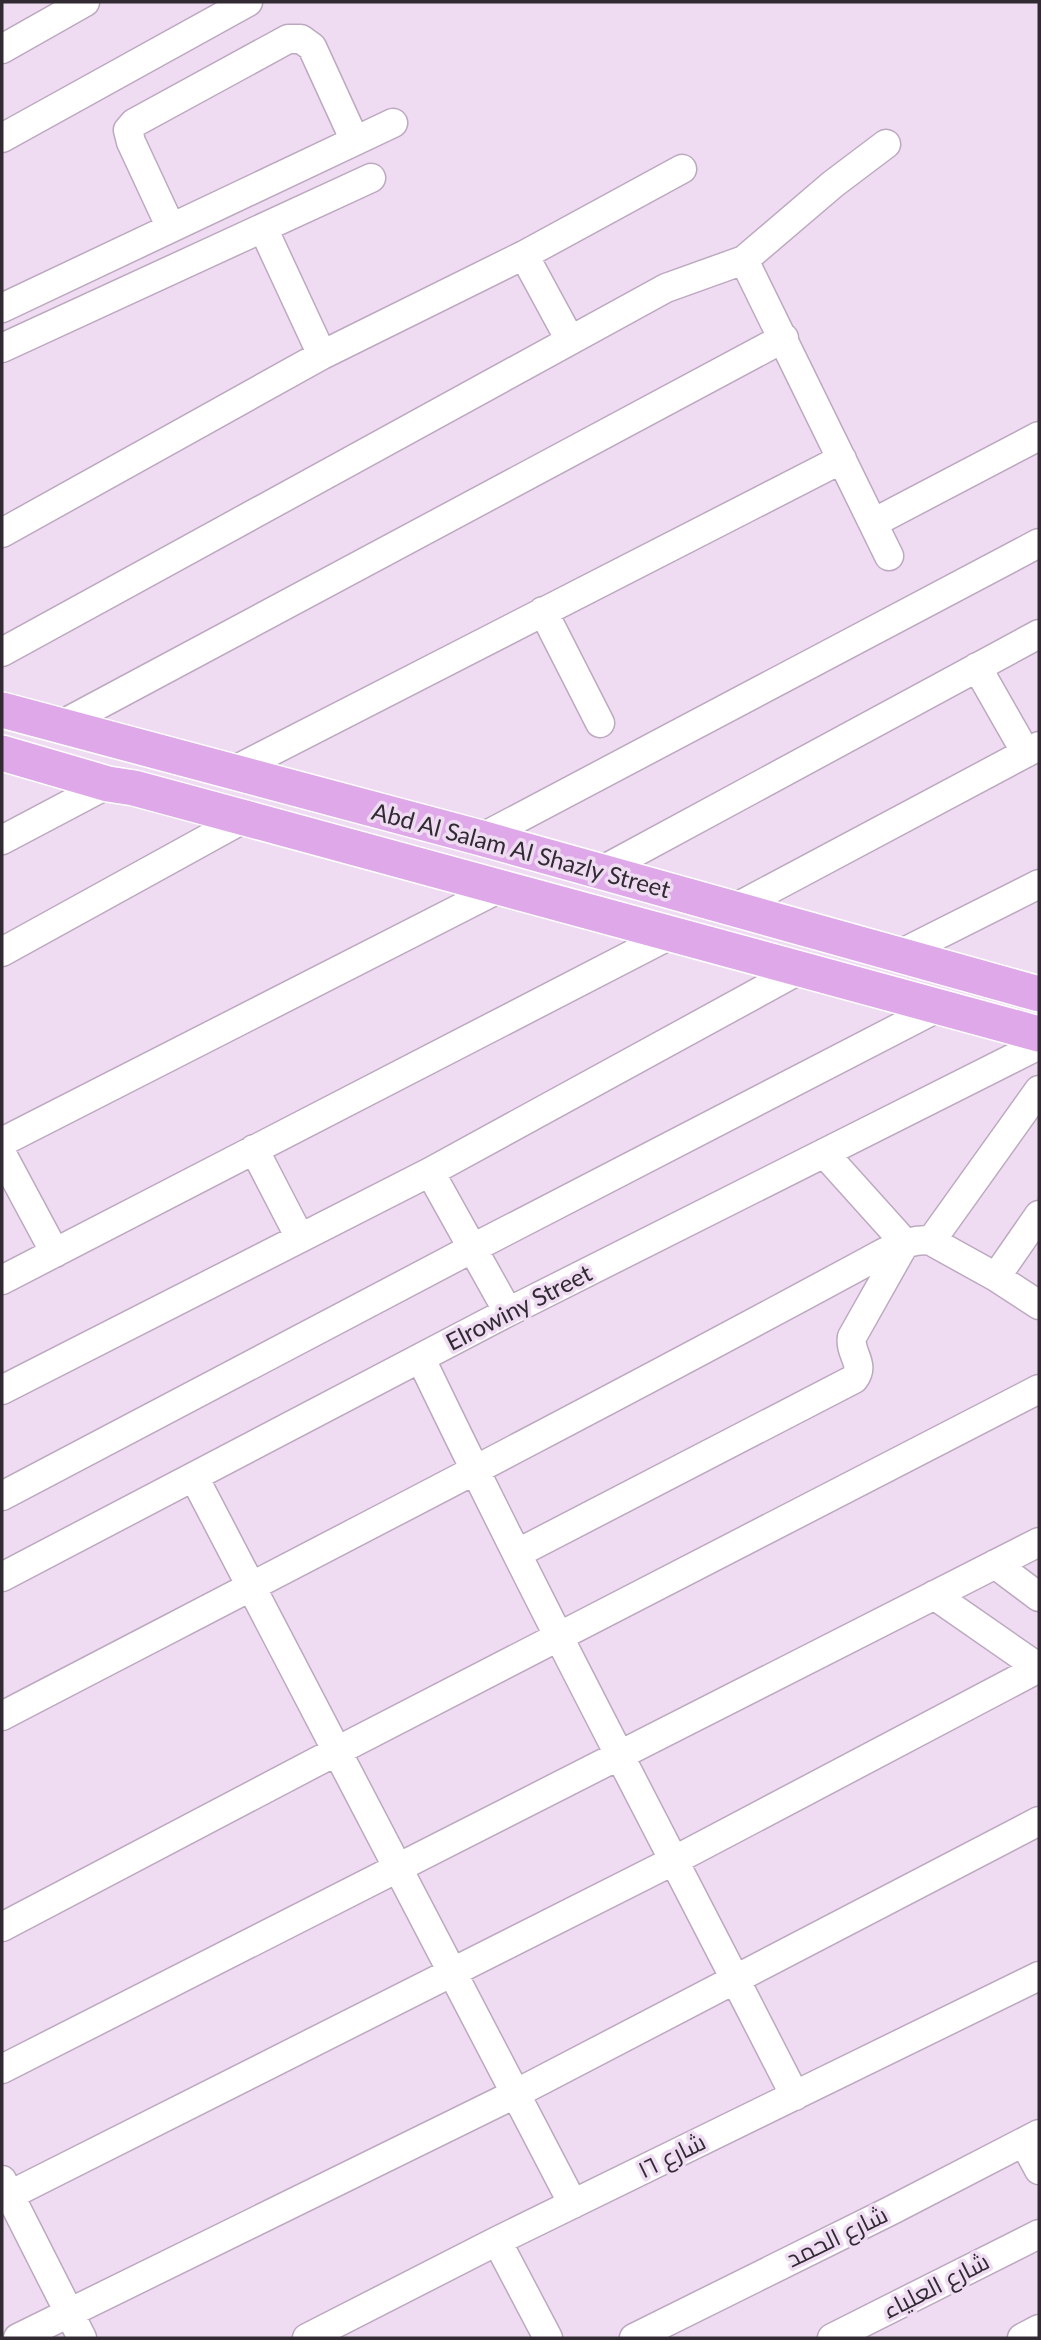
<svg xmlns="http://www.w3.org/2000/svg" width="1041" height="2340" viewBox="0 0 1041 2340" font-family="Lato,Cairo,sans-serif">
  <style>
    .lines { fill: none; stroke-linecap: round; stroke-linejoin: round }
    .minor-casing { stroke: #bca9bf; stroke-width: 31 }
    .major-casing { stroke: #fff; stroke-width: 38 }
    .minor { stroke: #fff; stroke-width: 28 }
    .major { stroke: #dfa8e8; stroke-width: 35 }
    .labels { text-anchor: middle; stroke-width: 7; stroke-linejoin: round; paint-order: stroke }
    .street-label { font-size: 24px; fill: #312a32; stroke: #efdcf2 }
  </style>
  <rect width="100%" height="100%" fill="#efdcf2"/>
  <g class="lines">
    <defs>
      <path id="minor" d="M2 49 85 2
        M2 138 248 2
        M171 228 131 142 128 130 134 123 288 39H301L312 47 355 141
        M263 228 322 355
        M524 255 570 340
        M744 260 889 556
        M2 308 393 123
        M2 348 371 178
        M873 523 1039 436
        M2 533 322 355 524 255 682 169
        M543 611 600 723
        M2 652 666 288 744 260 833 184 886 144
        M977 667 1026 753
        M59 726 784 338
        M231 772 842 459
        M481 838 1039 543
        M2 840 108 784
        M599 872 1039 634
        M733 909 1039 746
        M2 952 245 818
        M896 956 1039 884
        M2 1142 500 888
        M254 1149 300 1238
        M2 1154 55 1253
        M430 1172 508 1312
        M931 1241 1039 1090
        M996 1277 1039 1215
        M2 1280 672 934
        M421 1359C540 1607 670 1851 795 2096
        M2 1390 430 1172 801 969
        M194 1477 573 2204
        M2 1496 473 1248 939 1007
        M518 1553 854 1379C866 1364 849 1354 852 1337L905 1243 824 1153
        M995 1564 1039 1597
        M2 1577 508 1312 1039 1045
        M934 1595 1039 1668
        M2 1716C296 1563 592 1411 883 1253 899 1246 914 1238 931 1241L996 1277 1039 1305
        M2 1927 337 1751 1039 1389
        M2 2069 1039 1542
        M1024 2142 1039 2170
        M2 2180 82 2338
        M2 2199 675 1860 1039 1668
        M497 2241 548 2338
        M18 2338 515 2094 1039 1821
        M307 2338 497 2241 1039 1976
        M634 2338 892 2210 1039 2134
        M832 2338 1039 2234
        M1022 2338 1039 2329"/>
      <path id="major" d="M2 710 481 838 1039 994
        M2 753 108 784 134 788 245 818 1039 1034"/>
    </defs>
    <use href="#minor" class="minor-casing"/>
    <use href="#major" class="major-casing"/>
    <use href="#minor" class="minor"/>
    <use href="#major" class="major"/>
  </g>
  <g class="labels">
    <g class="street-label">
      <text transform="translate(521 851) rotate(15)" y="8">Abd Al Salam Al Shazly Street</text>
      <text transform="translate(519 1308) rotate(-27)" y="8">Elrowiny Street</text>
      <text transform="translate(672 2156) rotate(-26)" y="8">شارع ١٦</text>
      <text transform="translate(837 2237) rotate(-26)" y="8">شارع الحمد</text>
      <text transform="translate(936 2286) rotate(-27)" y="8">شارع العلياء</text>
    </g>
  </g>
  <rect width="1041" height="2340" fill="none" stroke="#312a32" stroke-width="7"/>
</svg>
